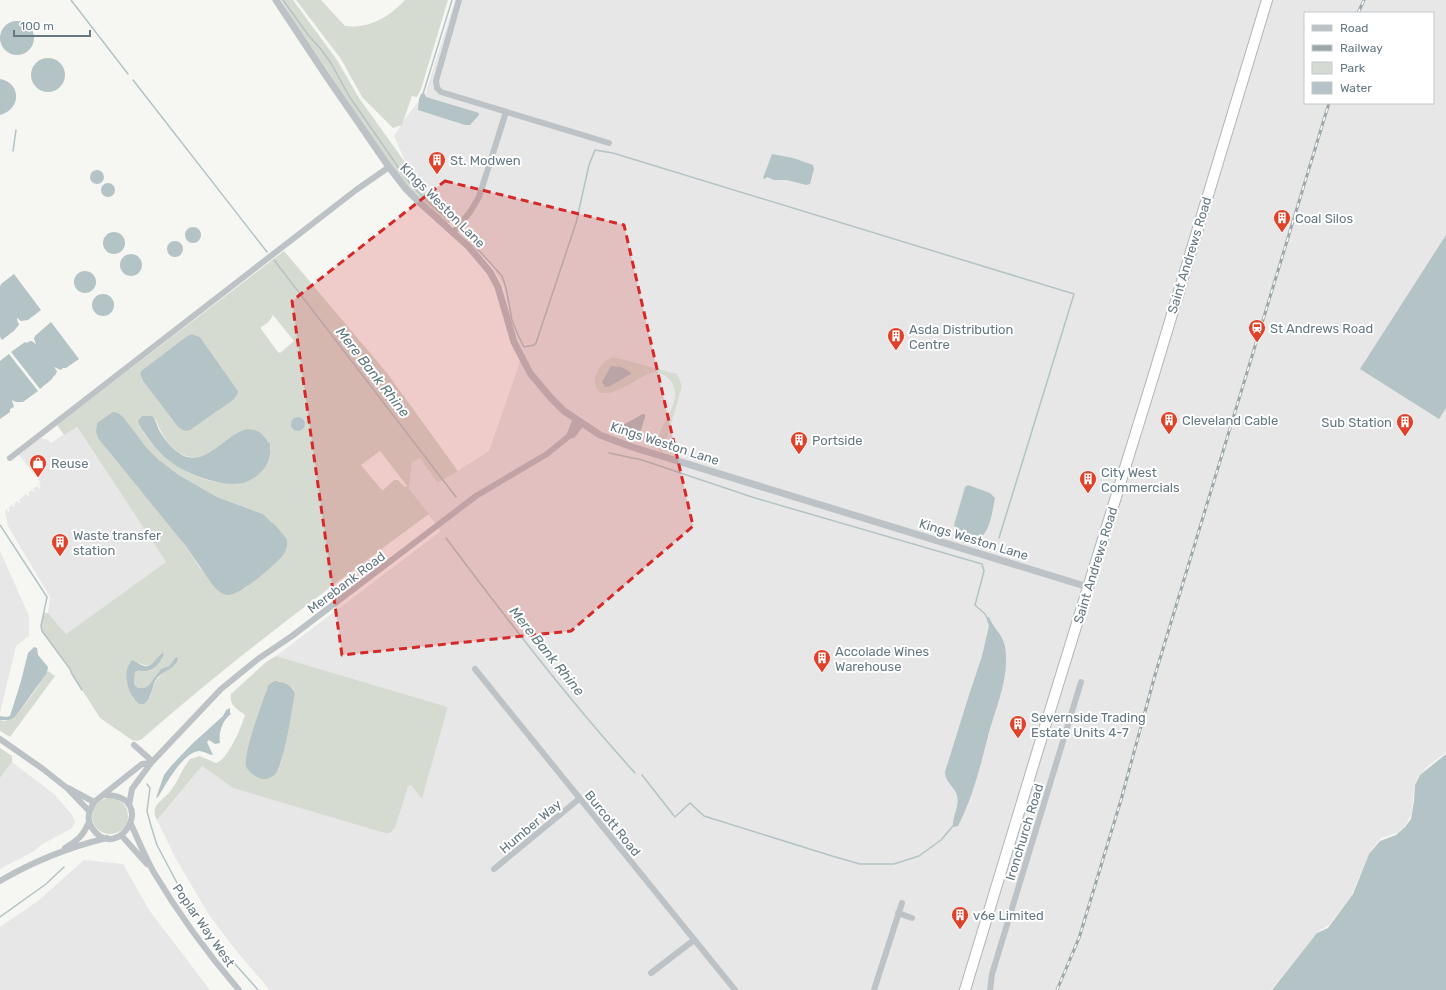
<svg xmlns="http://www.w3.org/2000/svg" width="1446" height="990" viewBox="0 0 1446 990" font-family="Rubik,sans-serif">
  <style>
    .built { fill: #e6e7e6; fill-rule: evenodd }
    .green { fill: #d6dbd2; fill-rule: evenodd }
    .water { fill: #b4c3c5 }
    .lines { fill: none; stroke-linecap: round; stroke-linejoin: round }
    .stream { stroke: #b4c3c5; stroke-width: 1.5 }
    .trunk-casing { stroke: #b0b5b8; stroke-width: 12 }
    .minor { stroke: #bcc2c5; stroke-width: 6 }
    .tertiary { stroke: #bcc2c5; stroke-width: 7 }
    .trunk { stroke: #fff; stroke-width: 10 }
    .rail-casing { stroke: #9ea6aa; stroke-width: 3 }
    .rail { stroke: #fff; stroke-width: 1.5; stroke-dasharray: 4.5; stroke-linecap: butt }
    .marked { fill: #d62828; fill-opacity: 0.2; stroke: #d62828; stroke-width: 3; stroke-dasharray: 8 5; stroke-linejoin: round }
    .labels { text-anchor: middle; stroke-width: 4; stroke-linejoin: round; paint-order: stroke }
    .poi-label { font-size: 13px; fill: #667983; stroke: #fff; text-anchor: start }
    .street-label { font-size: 13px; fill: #667983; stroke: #fff }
    .water-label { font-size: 14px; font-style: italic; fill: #617b7f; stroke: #fff }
  </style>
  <rect width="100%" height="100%" fill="#f6f6f2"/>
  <path class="built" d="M455 0H1446V752L1427 767 1418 777 1415 784 1411 815 1405 826 1397 833 1381 838 1372 849 1369 854 1351 896 1330 924 1319 931 1271 990H270L238 953 209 915 175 857 157 820 202 766 233 788 407 789 408 786 411 785 422 799 448 707 276 656 441 531 409 489 412 462 420 457 439 483 489 451 523 353 519 344 512 322 503 285 492 266 418 190 394 136 407 116 426 92ZM1305 13H1433V103H1305Z
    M76 426 166 562 66 634 48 613 50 597 8 526 5 511 6 509 9 512 10 510 8 508 12 505 14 507 15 506 14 504 17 501 19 503 21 502 19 500 26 494 28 496 30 495 28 493 32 490 33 492 35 491 33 489 37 486 40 489 41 488 39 484 41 483 19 455 41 438 48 440 51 443Z
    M0 551 29 616V636L16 646 0 713Z
    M12 762 55 795 72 815 75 822 72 828 41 845 34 851 0 869V778Z
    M84 860 123 864 149 910 210 990H0V927L38 901Z"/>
  <path class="green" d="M281 0H293L337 60 359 98 422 186 437 204 451 217 454 223H447L412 191 393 168 293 20Z
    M296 0H321L345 26C369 29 388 18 405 0H448L421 89 417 97 412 96 402 125 393 128 362 97 341 59Z
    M284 251 387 373 458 471 438 483 420 458 412 462 409 489 429 514C331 586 233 659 142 739L137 741 132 740 100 718 72 674 70 669 42 631 41 626 44 613H48L66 634 166 562 77 427 64 435 57 425ZM273 315 294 341 280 353 278 352 261 329V327C267 324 270 321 273 315ZM192 334 200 337 238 391 178 427 143 381 140 374 141 371 187 336ZM118 413 146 447 159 460 179 475 217 497 263 514 270 520 287 539 281 558 245 588 235 593 200 568 185 545ZM156 419C161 437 180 464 202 456 216 452 228 439 241 432 253 434 269 434 271 449L238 484C198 484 166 464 143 432ZM380 451 407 486 405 487 398 480H394L383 490 381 489 361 465ZM161 654 163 657C159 663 152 668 144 670 141 671 138 670 135 672L134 684 138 688H144L149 685 159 672 169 666 176 657 175 665C162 672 152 681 150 697L134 700C129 688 124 676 129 663L135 661C149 669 151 666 161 654Z
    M613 357 677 374 682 386 663 452 660 451C650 430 685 407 672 383 669 377 661 372 654 372 642 373 598 412 595 382 594 373 604 359 613 357Z
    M276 656 448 707 422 799 411 785 408 786 395 828 390 833H385L233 788 202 766 157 820C155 817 154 813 155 808 157 803 164 798 168 794 177 784 182 769 190 759L200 756 216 763C227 761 242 726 245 715 237 709 229 705 231 694L266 662ZM279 681 293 688 295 693 281 763 278 770 248 769C242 757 262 704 267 689L268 685Z
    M48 671 55 676 10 737 0 731V720L5 721 15 717 35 691Z
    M0 748 12 756V762L0 778Z
    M92 816a18 18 0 1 1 36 0a18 18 0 1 1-36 0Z"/>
  <path class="water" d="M0 38a17 17 0 1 1 34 0a17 17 0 1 1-34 0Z
    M31 75a17 17 0 1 1 34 0a17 17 0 1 1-34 0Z
    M0 79C22 83 21 110 0 115Z
    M424 93 426 97 479 113V115L470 125H465L418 110 419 99 421 94Z
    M772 154 793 158 813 165 814 169 810 184 806 185 787 180H774L767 177 765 179 763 178Z
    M90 177a7 7 0 1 1 14 0a7 7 0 1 1-14 0Z
    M101 190a7 7 0 1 1 14 0a7 7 0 1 1-14 0Z
    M185 235a8 8 0 1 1 16 0a8 8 0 1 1-16 0Z
    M103 243a11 11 0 1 1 22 0a11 11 0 1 1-22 0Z
    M1446 235V408L1439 419 1360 369Z
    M167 249a8 8 0 1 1 16 0a8 8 0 1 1-16 0Z
    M120 265a11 11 0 1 1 22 0a11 11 0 1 1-22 0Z
    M74 282a11 11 0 1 1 22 0a11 11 0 1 1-22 0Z
    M14 274 41 310 28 320 21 321 17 318C17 324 22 323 16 328L15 330 2 340 0 337V287L1 284Z
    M92 305a11 11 0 1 1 22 0a11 11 0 1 1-22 0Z
    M51 322 79 359 66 368H63L61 370 54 367 57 371 56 374 53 377 52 379 40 389 11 352 25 342 27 343C32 339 32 342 36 344L34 339 35 336Z
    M192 334 200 337 238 391 237 395 233 400 190 430 185 431 178 427 143 381 140 374 141 371 187 336Z
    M9 354 38 391 23 402H16L12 400 14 407 10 409V412L0 419V361Z
    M611 366 621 367 630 372 631 374 610 386 605 387 602 382Z
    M113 412 118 413 123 417 146 447 159 460 179 475 217 497 263 514 276 526 287 539C288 546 286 552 281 558 271 567 241 596 227 595 221 594 216 589 212 584L185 545 98 438 96 432 97 423Z
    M642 414H645V417L639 437H636L617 430C621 425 635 419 642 414Z
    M142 416H152C156 420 157 425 159 430 164 439 173 450 182 455 210 469 232 423 254 430 261 431 266 439 270 444 271 455 269 464 261 472 257 476 251 480 246 482 227 489 192 476 175 465 160 455 148 440 139 424L138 421Z
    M291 424a7 7 0 1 1 14 0a7 7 0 1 1-14 0Z
    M968 485 990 493 995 498C993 508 990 530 982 536 974 536 958 532 954 525L965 487Z
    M989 617C993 628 1003 634 1005 647 1010 678 996 706 988 736 980 767 973 797 958 826L953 827C952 816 960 807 957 795 954 786 945 782 945 772L969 695 982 656 989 626 987 620V618Z
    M34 647 37 648 38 655 48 667 47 673 15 717 9 720H0V716L6 717 10 716 21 681 28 653Z
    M163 653 164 654C161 662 154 671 144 671 140 671 138 670 135 672L134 684 138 688H144L149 685 161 669 169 666 176 657 178 658C177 668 163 671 157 678 151 686 152 698 144 704H139C128 696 121 671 132 660 136 661 140 665 144 666 153 668 156 656 163 653Z
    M275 681C284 682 292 685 295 693 292 709 284 763 276 773 273 777 268 779 263 779 257 778 248 772 246 766 243 754 262 703 267 689L268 685Z
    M230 708V713L231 714C223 720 218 732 220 743L215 744 209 740 207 742 213 755C209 755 204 751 199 751 184 752 168 781 161 792 159 795 159 797 156 798L164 775 171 766 192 744 223 716 226 710Z
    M1446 754V990H1272L1317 933 1328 928 1353 894 1369 854 1380 841 1396 835 1405 827 1411 819 1414 801 1415 785 1420 775Z"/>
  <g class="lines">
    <path class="stream" d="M71 0 128 74
      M283 0 309 36 320 48 331 63 349 96 405 177C418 194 434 208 451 221
      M133 80 267 252
      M423 94 452 0
      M13 151 16 130
      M465 235 502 276 506 288 512 320 518 335 524 347 534 345 536 343 576 223 589 165 595 150 613 153 1074 294 999 538
      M274 260 456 497
      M609 453 642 460 755 498 982 564 984 571 975 605 985 614 988 620
      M0 525 47 597 41 626 42 631 70 669 72 674 82 690
      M446 538C506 618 568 699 635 773
      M642 775 675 817 690 803 704 816 832 856 860 864H894L919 856 941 840 953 826
      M147 784 150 788 147 811 151 826 157 845 186 900 228 956 258 990
      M0 917 46 884 64 867"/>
    <defs>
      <path id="trunk" d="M965 990 1036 756 1154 374 1267 0"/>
    </defs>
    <use href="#trunk" class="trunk-casing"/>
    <path class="minor" d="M459 0 436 81 437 88 441 92 609 143
      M453 233 470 212 479 197 506 112
      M569 436 576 419
      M10 458 356 190 389 167
      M475 669 735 990
      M0 739 43 769 67 788 89 811
      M134 745 152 761
      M68 788 94 802
      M103 795C161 794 118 866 92 828 86 819 89 811 94 802L142 764 151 763
      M129 805 132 789 151 763 221 689 258 659 292 636 476 496 547 454 569 436 573 435 582 423
      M131 824C138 840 145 856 153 871 178 913 207 953 239 990
      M121 835 147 864
      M65 848C78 840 83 836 89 822
      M494 869 579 799
      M0 881C34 861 69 847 107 838
      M898 913 912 918
      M651 973 694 940
      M874 990 902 903
      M990 990 992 974 1081 682"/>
    <path class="tertiary" d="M276 0 325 74 389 167 406 189 419 202 469 247 490 272 498 287 514 342 530 373 551 398 564 411 600 435 632 447 1088 587"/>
    <use href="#trunk" class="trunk"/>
    <defs>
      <path id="rail" d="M1358 13 1364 0
        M1057 990 1079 938 1121 800 1155 675 1329 103"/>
    </defs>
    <use href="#rail" class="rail-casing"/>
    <use href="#rail" class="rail"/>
  </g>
  <path class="marked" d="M445 181 624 225 693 526 571 631 342 655 292 301Z"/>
  <defs>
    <symbol id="building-pin" viewBox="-11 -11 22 30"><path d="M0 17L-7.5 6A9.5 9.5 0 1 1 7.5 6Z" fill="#de422a" stroke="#fff"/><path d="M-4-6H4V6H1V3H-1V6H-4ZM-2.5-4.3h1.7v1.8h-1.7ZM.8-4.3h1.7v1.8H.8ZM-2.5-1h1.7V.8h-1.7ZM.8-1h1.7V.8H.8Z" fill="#fff"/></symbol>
    <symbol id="station-pin" viewBox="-11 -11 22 30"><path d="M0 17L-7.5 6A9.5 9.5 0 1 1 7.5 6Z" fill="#de422a" stroke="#fff"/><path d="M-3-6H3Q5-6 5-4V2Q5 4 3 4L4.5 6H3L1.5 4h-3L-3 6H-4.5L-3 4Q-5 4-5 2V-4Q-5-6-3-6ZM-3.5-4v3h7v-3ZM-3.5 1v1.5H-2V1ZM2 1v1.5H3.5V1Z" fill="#fff"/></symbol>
    <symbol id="shop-pin" viewBox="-11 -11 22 30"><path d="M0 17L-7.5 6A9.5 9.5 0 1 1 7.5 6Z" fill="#de422a" stroke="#fff"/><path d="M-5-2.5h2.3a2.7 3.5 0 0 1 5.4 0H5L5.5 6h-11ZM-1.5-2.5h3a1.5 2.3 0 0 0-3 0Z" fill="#fff"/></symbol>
  </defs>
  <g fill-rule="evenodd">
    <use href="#building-pin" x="427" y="150" width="20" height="27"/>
    <use href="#building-pin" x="1272" y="208" width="20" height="27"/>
    <use href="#station-pin" x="1247" y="318" width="20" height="27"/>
    <use href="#building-pin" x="886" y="326" width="20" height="27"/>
    <use href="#building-pin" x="1159" y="410" width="20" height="27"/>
    <use href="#building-pin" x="1395" y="412" width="20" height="27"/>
    <use href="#building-pin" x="789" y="430" width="20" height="27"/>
    <use href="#shop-pin" x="28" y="453" width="20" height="27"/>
    <use href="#building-pin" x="1078" y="469" width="20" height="27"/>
    <use href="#building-pin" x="50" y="532" width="20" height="27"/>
    <use href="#building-pin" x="812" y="648" width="20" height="27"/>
    <use href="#building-pin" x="1008" y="714" width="20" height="27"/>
    <use href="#building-pin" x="950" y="905" width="20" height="27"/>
  </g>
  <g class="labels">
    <g class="poi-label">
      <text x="450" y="165">St. Modwen</text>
      <text x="1295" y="223">Coal Silos</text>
      <text x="1270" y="333">St Andrews Road</text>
      <text x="909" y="334">Asda Distribution<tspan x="909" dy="15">Centre</tspan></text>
      <text x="1182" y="425">Cleveland Cable</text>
      <text x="1392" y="427" text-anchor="end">Sub Station</text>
      <text x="812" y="445">Portside</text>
      <text x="51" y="468">Reuse</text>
      <text x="1101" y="477">City West<tspan x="1101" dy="15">Commercials</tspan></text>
      <text x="73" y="540">Waste transfer<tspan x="73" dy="15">station</tspan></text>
      <text x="835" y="656">Accolade Wines<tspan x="835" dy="15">Warehouse</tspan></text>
      <text x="1031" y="722">Severnside Trading<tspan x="1031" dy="15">Estate Units 4-7</tspan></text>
      <text x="973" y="920">v6e Limited</text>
    </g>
    <g class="street-label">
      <text transform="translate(443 205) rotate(45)" y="5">Kings Weston Lane</text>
      <text transform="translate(1189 255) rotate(-73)" y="5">Saint Andrews Road</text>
      <text transform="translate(665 443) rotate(18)" y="5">Kings Weston Lane</text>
      <text transform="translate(974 539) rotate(17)" y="5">Kings Weston Lane</text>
      <text transform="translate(1095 565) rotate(-73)" y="5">Saint Andrews Road</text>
      <text transform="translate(346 582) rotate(-37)" y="5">Merebank Road</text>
      <text transform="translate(613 823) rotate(51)" y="5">Burcott Road</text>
      <text transform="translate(530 826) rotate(-40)" y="5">Humber Way</text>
      <text transform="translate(1024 832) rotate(-73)" y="5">Ironchurch Road</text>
      <text transform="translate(204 925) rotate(55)" y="5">Poplar Way West</text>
    </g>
    <g class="water-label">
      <text transform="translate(373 372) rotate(52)" y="5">Mere Bank Rhine</text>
      <text transform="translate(547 651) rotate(51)" y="5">Mere Bank Rhine</text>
    </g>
  </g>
  <rect x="1304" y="12" width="130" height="92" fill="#ffffff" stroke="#c2c9cd"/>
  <rect x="1312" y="25" width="20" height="6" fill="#bcc2c5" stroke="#c2c9cd"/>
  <text x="1340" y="32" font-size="12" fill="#667983">Road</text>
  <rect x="1312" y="45" width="20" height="6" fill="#9ea6aa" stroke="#c2c9cd"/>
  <text x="1340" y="52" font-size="12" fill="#667983">Railway</text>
  <rect x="1312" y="62" width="20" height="12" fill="#d6dbd2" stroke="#c2c9cd"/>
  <text x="1340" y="72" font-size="12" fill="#667983">Park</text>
  <rect x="1312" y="82" width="20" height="12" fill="#b4c3c5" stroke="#c2c9cd"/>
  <text x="1340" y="92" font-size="12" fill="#667983">Water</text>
  <path d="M14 30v6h76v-6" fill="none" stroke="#667983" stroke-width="2"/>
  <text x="20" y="30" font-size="12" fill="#667983" stroke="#ffffff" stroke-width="3" paint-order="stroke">100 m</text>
</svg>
